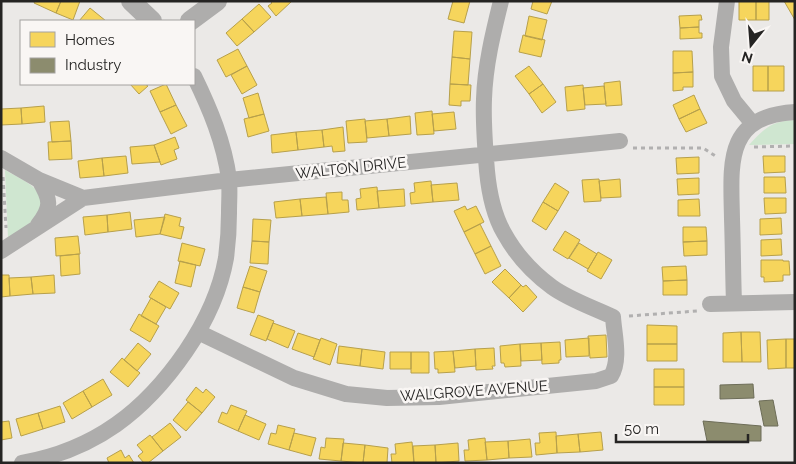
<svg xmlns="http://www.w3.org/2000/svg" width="796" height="464" viewBox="0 0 796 464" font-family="Raleway,sans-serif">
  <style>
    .green { fill: #cfe6d0 }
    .homes { fill: #f6d55c; stroke: #b7a04b }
    .industry { fill: #8c8c6e; stroke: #6d6d58 }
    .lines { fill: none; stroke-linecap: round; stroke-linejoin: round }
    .path { stroke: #b1b0b0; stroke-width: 3; stroke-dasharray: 4 4; stroke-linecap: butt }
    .minor { stroke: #aeadac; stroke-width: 16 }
    .tertiary { stroke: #aeadac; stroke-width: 20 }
    .labels { text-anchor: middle; stroke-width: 5; stroke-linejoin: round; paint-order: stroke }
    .street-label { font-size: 15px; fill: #252423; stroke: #f9f6f4 }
  </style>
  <rect width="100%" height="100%" fill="#ebe9e7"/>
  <path class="green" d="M795 120V144L749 145C766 127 770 122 795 120Z
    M5 170C24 181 57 193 34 219 27 227 16 232 8 238Z"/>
  <path class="homes" d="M35 1H61L56 13 34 3Z
    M61 1H80L73 20 56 13Z
    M270 1H292L276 16 268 6 272 3Z
    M453 1H470L464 23 448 19Z
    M533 1H552L547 14 531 9Z
    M739 1H756V20H739Z
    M756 1H769V20H756Z
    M784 1H795V20Z
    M259 4 271 17 254 32 242 19Z
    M90 8 106 21H79Z
    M701 15 702 20H699V27L680 28 679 16Z
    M529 16 547 20 542 40 525 36Z
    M242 19 254 32 237 46 226 33Z
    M699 27V33H702V38L680 39V28Z
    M454 31 472 32 470 59 452 57Z
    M523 35 545 40 541 57 519 52Z
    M238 49 247 66 226 77 217 60Z
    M673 51H692L693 72 673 73Z
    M452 57 470 59 468 85 450 84Z
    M247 66 257 85 242 94 231 75Z
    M529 66 543 84 529 94 515 76Z
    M753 66H768V91H753Z
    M768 66H784V91H768Z
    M693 72V87H683V90L673 91V73Z
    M620 81 622 105 606 106 604 83Z
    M130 84H145L148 86 139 94Z
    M166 84 176 105 160 112 150 91Z
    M450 84 471 85 470 101H461V106L449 105Z
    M543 84 556 102 542 113 529 94Z
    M583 85 585 109 567 111 565 87Z
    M604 86 606 104 585 105 583 88Z
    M258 93 264 114 249 118 243 98Z
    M694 95 700 109 679 119 673 105Z
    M176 105 187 126 171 134 160 112Z
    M44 106 45 122 22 124 21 108Z
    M21 108 22 124 1 125V109Z
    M700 109 707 123 686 132 679 119Z
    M432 111 434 134 417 135 415 113Z
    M454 112 456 129 434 131 432 114Z
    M264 114 269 131 248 137 244 119Z
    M410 116 411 134 389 136 387 119Z
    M365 119 367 142 348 143 346 121Z
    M387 119 389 136 367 138 365 121Z
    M69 121 71 141 52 142 50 122Z
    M343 127 345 151 333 152 332 146 324 147 322 130Z
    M322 130 324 147 298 150 296 132Z
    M296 132 298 150 272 153 271 135Z
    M175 137 179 148 174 150 177 159 161 165 154 145Z
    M71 141 72 159 49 160 48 142Z
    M154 145 160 162 132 164 130 147Z
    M126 156 128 173 104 176 102 158Z
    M763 156H785V172L764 173Z
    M699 157V173L677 174 676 158Z
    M102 158 104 176 80 178 78 161Z
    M764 177H785L786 193H764Z
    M699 178V194L678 195 677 179Z
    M599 179 601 201 584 202 582 180Z
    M620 179 621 197 601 198 599 181Z
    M431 181 433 202 411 204 410 193 415 192 414 183Z
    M457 183 459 200 433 202 431 185Z
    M555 183 569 192 558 211 543 202Z
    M377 187 379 208 357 210 356 199 361 198 360 189Z
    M404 189 405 206 379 208 377 191Z
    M342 192V200H348L349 212 328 214 326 193Z
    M326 197 328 214 302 216 300 199Z
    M764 198H786V213L765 214Z
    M300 199 302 216 276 218 274 202Z
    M699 199 700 216H678V200Z
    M543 202 558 211 546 230 532 221Z
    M465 206 467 210 476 206 484 222 464 232 454 211Z
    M130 212 132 229 108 232 107 215Z
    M165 214 181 218 179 226 184 227 181 239 160 234Z
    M107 215 108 232 85 235 83 217Z
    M165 217 160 234 136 237 134 220Z
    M781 218 782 234 760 235V219Z
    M253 219 271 220 269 242 252 241Z
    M480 224 491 246 475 254 464 232Z
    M683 227H706L707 241 683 242Z
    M565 231 580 240 568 259 553 250Z
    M78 236 80 254 56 256 55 238Z
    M781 239 782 255 761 256V240Z
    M252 241 269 242 268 264 250 263Z
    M707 241V255L684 256 683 242Z
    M182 243 205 249 200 266 178 261Z
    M579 243 597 254 588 269 569 258Z
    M491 246 501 266 485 274 475 254Z
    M598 252 612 260 601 279 587 271Z
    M79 254 80 274 61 276 60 256Z
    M761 260H783V261H789L790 275H783V281L764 282V277H761Z
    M180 261 196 265 191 287 175 283Z
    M250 266 267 271 260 292 243 287Z
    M686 266 687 280 663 281 662 267Z
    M505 269 521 285 509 298 492 282Z
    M1 275H9L10 296 1 297Z
    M54 275 55 293 33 294 31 277Z
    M31 277 33 294 10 296 9 278Z
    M687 280V295H663V281Z
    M159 281 179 293 170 309 149 297Z
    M521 285 523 287 526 285 537 297 523 312 509 298Z
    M243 287 260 292 254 313 237 308Z
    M151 298 166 307 156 324 141 316Z
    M139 314 159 326 150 342 130 330Z
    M258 315 274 321 266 341 250 335Z
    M273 323 295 331 288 348 267 339Z
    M647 325 677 326V344H647Z
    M741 332H760L761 362H742Z
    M741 332 742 362H723V333Z
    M298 333 320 340 314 357 292 349Z
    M606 335 607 357 590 358 588 336Z
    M321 338 337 344 330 365 313 359Z
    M589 338V356L566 357 565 340Z
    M786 339H795V368H786Z
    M786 339V368L768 369 767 340Z
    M560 342 561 360H559V363L542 364 541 343Z
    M138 343 151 354 137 371 124 360Z
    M541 343 542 360 521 361 520 344Z
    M520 344 521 366 505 367 504 363H501L500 346Z
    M647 344H677V361H647Z
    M339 346 362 349 360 366 337 363Z
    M494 348 495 366H492L493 369 476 370 475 349Z
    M362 349 385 352 383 369 360 366Z
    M475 349 476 366 455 368 453 351Z
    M453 351 455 372 438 373V369H435L434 352Z
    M390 352H411V369H390Z
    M411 352H429V373H411Z
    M122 358 140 373 128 387 110 372Z
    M654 369H684V387H654Z
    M103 379 112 395 92 407 83 391Z
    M196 387 203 393 206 389 215 397 202 413 186 400Z
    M654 387H684V405H654Z
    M83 391 92 407 72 419 63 403Z
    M188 402 202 413 186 431 173 420Z
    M231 405 247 411 238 431 218 422 222 412 227 414Z
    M60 406 65 422 43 429 38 413Z
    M38 413 43 429 21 436 16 419Z
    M245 415 266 424 259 440 238 431Z
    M9 421 12 438 1 440V422Z
    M170 423 181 437 163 451 152 437Z
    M278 425 295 429 289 450 268 444 271 433 276 434Z
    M556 432 557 453 536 455 535 443H540L539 433Z
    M601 432 603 450 580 452 578 434Z
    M294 433 316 438 311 456 289 450Z
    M578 434 580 452 557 453 556 436Z
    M150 435 163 451 148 463H144L138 456 143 452 137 445Z
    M326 438 344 439 341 461 319 459 321 447 325 448Z
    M485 438 487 460 465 461 464 450H469L468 440Z
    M530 439 532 457 509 458 508 441Z
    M508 441 509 458 487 460 485 442Z
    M412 442 414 463H392L391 454H396L395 444Z
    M343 443 365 445 363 463 341 461Z
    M458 443 459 461 436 463 435 445Z
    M365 445 388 448 387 463H363Z
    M435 445 436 463H414L413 446Z
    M121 450 125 458 129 455 134 463H109L107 458Z"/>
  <path class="industry" d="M753 384 754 398 720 399V385Z
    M773 400 778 426H764L759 401Z
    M703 421 761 426V441H707Z"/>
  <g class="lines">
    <path class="path" d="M754 147 795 146
      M633 148H703L717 157
      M3 177 6 228
      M629 316 697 311"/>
    <path class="minor" d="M727 1 721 47 722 76 734 101 753 124
      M1 158 39 180 83 198
      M38 225C52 207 51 200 39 180
      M1 251 83 198 229 180 620 141
      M734 303C733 275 733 247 732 219 731 164 724 116 795 112
      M710 304 795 302
      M198 332 294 378 346 394 387 398 439 397 596 381 611 376C621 360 614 334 613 317 592 307 570 300 552 287 533 273 515 253 504 233 493 214 489 192 487 171 485 147 483 122 484 99 485 66 493 33 501 1
      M22 463C95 450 145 411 186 351 205 323 220 292 226 258 228 243 229 228 229 213 229 202 230 190 229 179 224 142 210 109 194 76"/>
    <path class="tertiary" d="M131 1 152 21
      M190 21 217 1"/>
  </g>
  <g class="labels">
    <g class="street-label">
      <text transform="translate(351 168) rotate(-6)" y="5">WALTON DRIVE</text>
      <text transform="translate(474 391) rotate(-4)" y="5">WALGROVE AVENUE</text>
    </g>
  </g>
  <rect width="796" height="464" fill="none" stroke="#252423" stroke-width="5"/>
  <rect x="20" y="20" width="175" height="65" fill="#f9f6f4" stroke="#a4a2a0"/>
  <rect x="30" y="32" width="25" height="15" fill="#f6d55c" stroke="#a4a2a0"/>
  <text x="65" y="45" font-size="15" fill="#252423">Homes</text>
  <rect x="30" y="58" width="25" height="15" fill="#8c8c6e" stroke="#a4a2a0"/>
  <text x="65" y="70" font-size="15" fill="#252423">Industry</text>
  <g transform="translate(751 45) rotate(197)" stroke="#f9f6f4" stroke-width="4" paint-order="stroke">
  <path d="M0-4L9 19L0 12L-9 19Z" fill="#252423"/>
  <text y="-8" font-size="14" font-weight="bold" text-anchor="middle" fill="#252423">N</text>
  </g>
  <path d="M616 434v8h132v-8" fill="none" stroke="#252423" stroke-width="2.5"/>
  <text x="624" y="434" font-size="15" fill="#252423" stroke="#f9f6f4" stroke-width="4" paint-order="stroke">50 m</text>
</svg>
